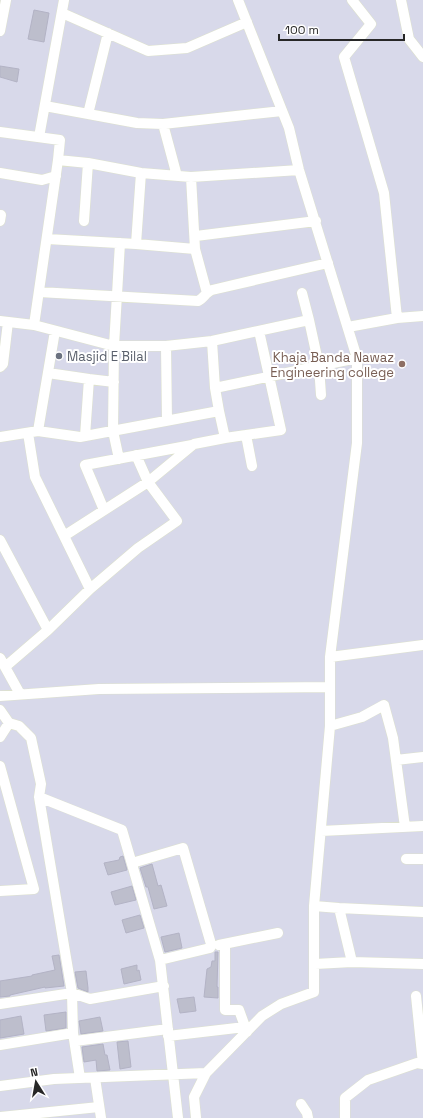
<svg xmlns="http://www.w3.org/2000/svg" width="423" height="1118" viewBox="0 0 423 1118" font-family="'Space Grotesk',sans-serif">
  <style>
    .building { fill: #bdbecc; stroke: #b3b3c5 }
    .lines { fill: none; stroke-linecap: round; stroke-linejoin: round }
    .minor-casing { stroke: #dde1ce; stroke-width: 11 }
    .minor { stroke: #fff; stroke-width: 10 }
    .worship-dot { fill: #6b7280; stroke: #fff; stroke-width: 1.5 }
    .education-dot { fill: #8d6e63; stroke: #fff; stroke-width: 1.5 }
    .labels { text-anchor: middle; stroke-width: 4; stroke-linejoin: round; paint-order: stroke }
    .worship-label { font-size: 13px; fill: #5b616d; stroke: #fff; text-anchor: start }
    .education-label { font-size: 13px; fill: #785e54; stroke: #fff; text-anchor: end }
  </style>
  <rect width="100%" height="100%" fill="#d8d9ea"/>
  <path class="building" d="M34 10 49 13 44 42 28 39Z
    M0 66 19 69 17 82 0 77Z
    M123 856 127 870 108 875 104 863 119 860 120 857Z
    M152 864 158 886 161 885 167 906 154 909 148 887H146L140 868Z
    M132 886 136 900 115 905 111 892Z
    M140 915 144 928 126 933 122 920Z
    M179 933 182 948 165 952 161 937Z
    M215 952H218L217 987H218V998L204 997 207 969 211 967 212 961H215Z
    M59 955 64 986 45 988V987L10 995V996L0 997V981L32 976V975L55 970 52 956Z
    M137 965V971L139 970 141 980 124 984 121 969Z
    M86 971 88 988V992L78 988 75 972Z
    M194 997 196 1011 180 1013 177 999Z
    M66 1012V1028L46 1031 44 1015Z
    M21 1016 24 1034 0 1038V1020Z
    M100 1017 103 1031 81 1034 79 1021Z
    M128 1041 131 1067 120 1069 117 1042Z
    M103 1044 105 1055H107L110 1070 97 1071 96 1060 84 1062 82 1047Z"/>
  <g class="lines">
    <defs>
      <path id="minor" d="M401 0 409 39 423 57
        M62 13 148 51 187 48 247 22
        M0 31 6 0
        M45 106 137 123 163 124
        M88 114 108 33
        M0 132 60 140 58 160 88 163 141 173 191 177 299 170
        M39 137 64 0
        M0 173 42 180 56 176
        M177 176 163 124 282 111
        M191 177 195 249 207 293
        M0 215H1L0 221
        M84 221 88 163
        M196 236 316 221
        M47 239 136 244 195 249
        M136 244 141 173
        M39 292 198 301C203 299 206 292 212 290L328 263
        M302 293 309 320
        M397 318 423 316
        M0 321 34 325 114 346 120 243
        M34 325 58 160
        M348 327 397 318 384 193 344 57 371 24 352 0
        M212 341 215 388
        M166 346 212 341 309 320 319 366 321 395
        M0 367 3 364 8 322
        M48 373 89 379
        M38 431 55 331
        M28 433 35 477 90 589
        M246 435 252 466
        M85 436 89 379 114 382
        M0 437 38 431 80 437 219 411 215 388 357 358
        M225 438 281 430 259 331
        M119 459 113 431 114 346H166L167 421
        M104 510 85 465 192 445
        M64 536 148 482 136 455
        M0 540 48 630 5 667
        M48 630 90 589 138 548 177 521 148 482 194 444 225 438 219 411
        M330 657 423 645
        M0 658 20 694
        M0 696 99 689 330 687
        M0 710 9 723 0 737
        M9 723 19 726 31 738 41 784 39 797 72 993 73 1033
        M330 726 362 717 384 705 393 738 405 827
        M396 760 423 757
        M0 766 34 889 0 891
        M39 797 122 830 160 960 178 1118
        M321 831 423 826
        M406 859H423
        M132 863 183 848 211 944V946L210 948 160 960
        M314 906 339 908 423 912
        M339 908 352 962
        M225 944V1010H239L247 1032
        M219 945 278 933
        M315 964 352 962 423 964
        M416 996 423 1064
        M0 1004 72 993 90 999 164 986
        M168 1036 245 1027
        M75 1041 168 1029
        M0 1045 73 1033 80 1078
        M95 1078 101 1118
        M0 1086 54 1079 206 1073
        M301 1104 307 1113 308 1118
        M0 1117 99 1107
        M196 1118 194 1097 206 1073 262 1016 281 1004 314 992V906L330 726V657L357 443V358L299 170 289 128 238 0
        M345 1118V1098L368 1080 417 1063 423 1064"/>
    </defs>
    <use href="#minor" class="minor-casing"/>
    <use href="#minor" class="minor"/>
  </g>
  <circle class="worship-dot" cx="59" cy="356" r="4"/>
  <circle class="education-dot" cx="402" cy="364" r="4"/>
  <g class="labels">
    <g class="worship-label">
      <text x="67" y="361">Masjid E Bilal</text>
    </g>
    <g class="education-label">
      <text x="394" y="362">Khaja Banda Nawaz<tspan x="394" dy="15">Engineering college</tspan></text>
    </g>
  </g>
  <g transform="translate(36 1082) rotate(349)" stroke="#ffffff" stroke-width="3" paint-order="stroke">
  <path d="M0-3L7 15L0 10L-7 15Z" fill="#272727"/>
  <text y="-6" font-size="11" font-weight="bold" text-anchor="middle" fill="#272727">N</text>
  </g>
  <path d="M279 34v6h125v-6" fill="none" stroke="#272727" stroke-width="2"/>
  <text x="285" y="34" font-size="12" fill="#272727" stroke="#ffffff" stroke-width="3" paint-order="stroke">100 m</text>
</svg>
